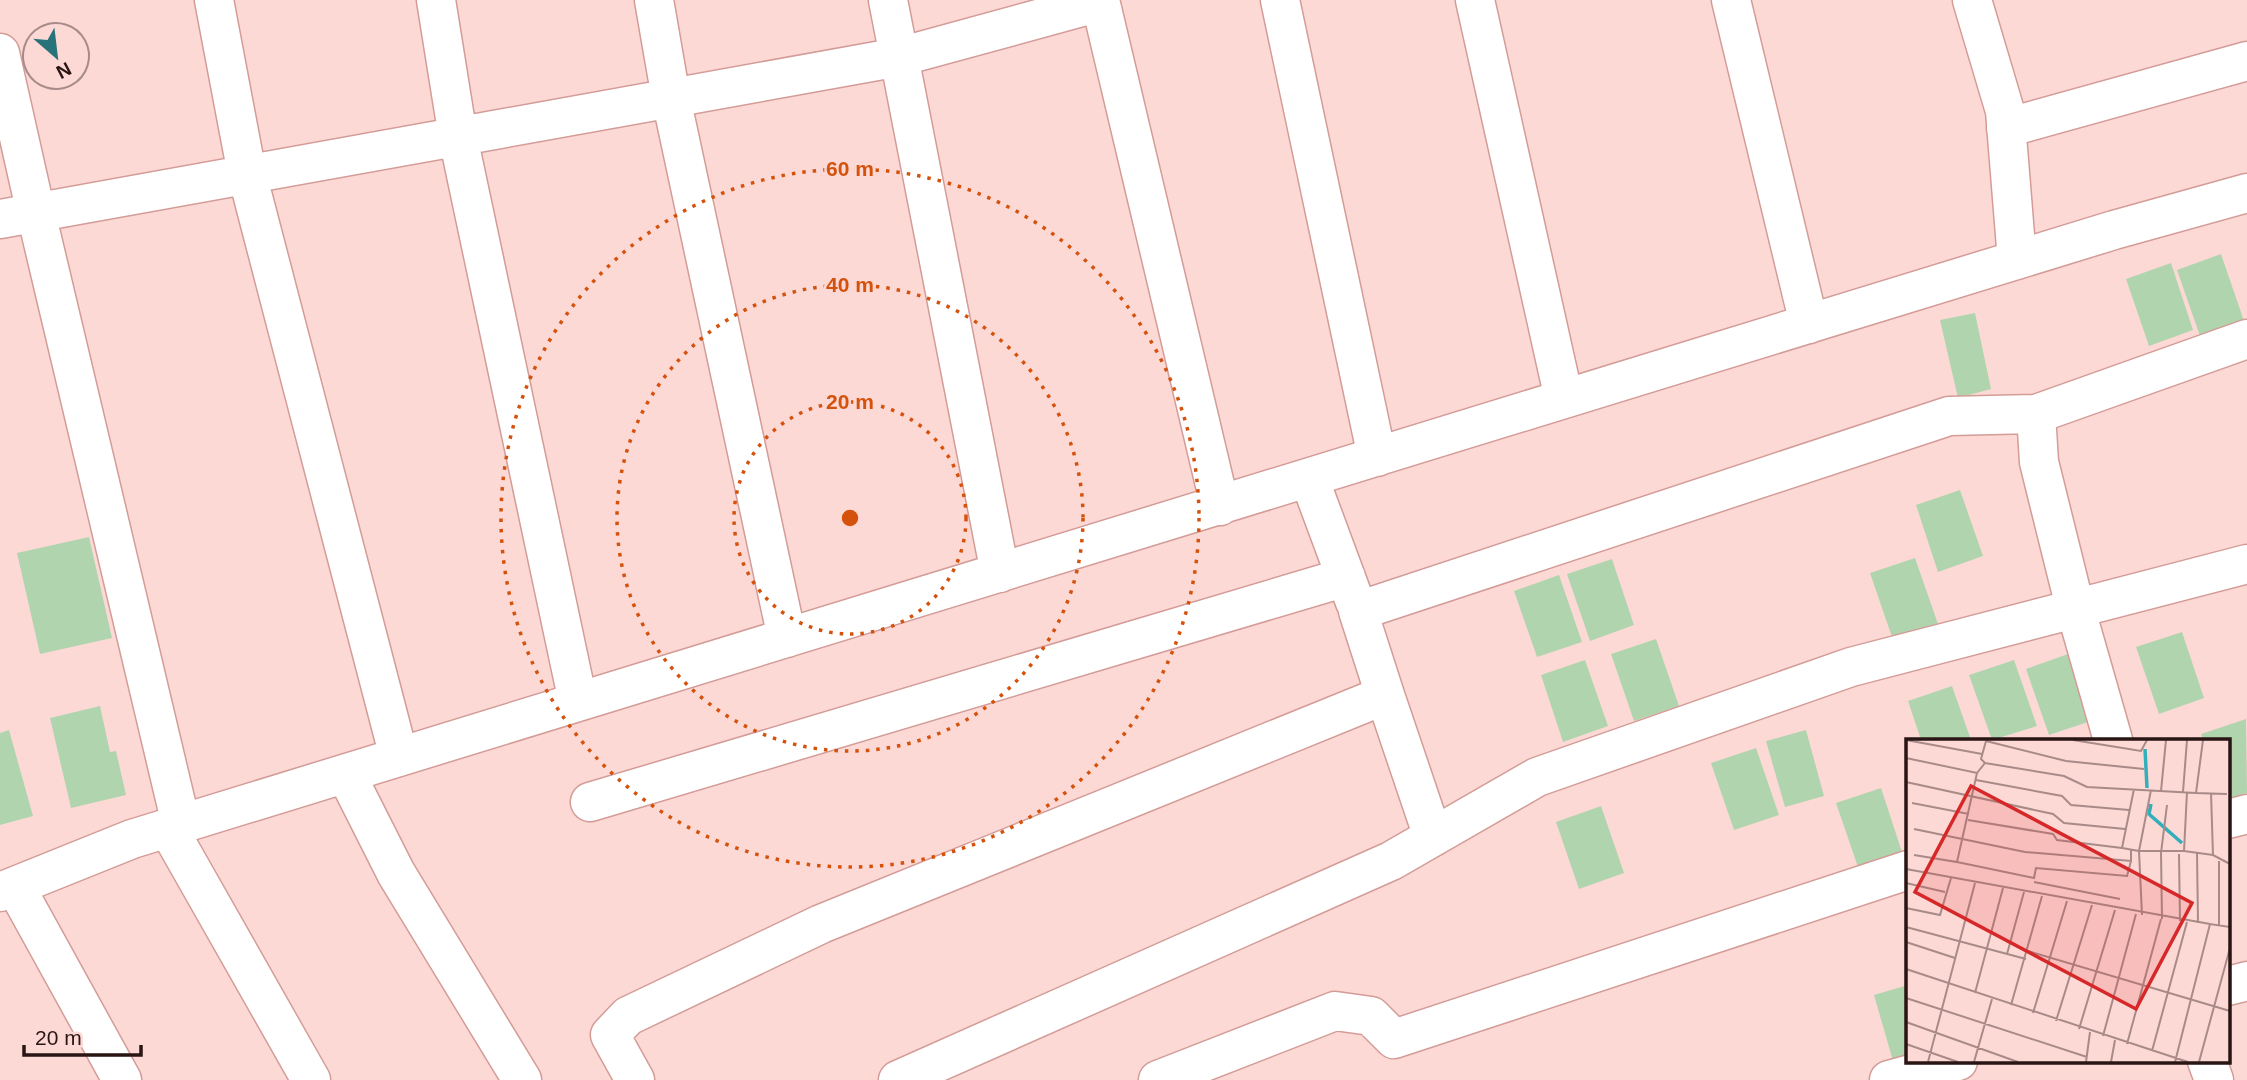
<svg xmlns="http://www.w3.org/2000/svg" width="2247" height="1080" viewBox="0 0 2247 1080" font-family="Arial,sans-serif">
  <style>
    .building { fill: #b0d5ae }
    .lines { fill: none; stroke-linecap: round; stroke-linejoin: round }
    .minor-casing { stroke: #d39c97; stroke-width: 41 }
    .minor { stroke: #fff; stroke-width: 38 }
    .ring { fill: none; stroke: #d5520d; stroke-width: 3.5; stroke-dasharray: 3.5 7 }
    .inset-river { fill: none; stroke: #31afbb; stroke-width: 3.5 }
    .inset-road { fill: none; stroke: #a88b88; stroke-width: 2 }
    .view { fill: #d62828; fill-opacity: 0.15; stroke: #d62828; stroke-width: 3.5 }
    .inset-edge { fill: none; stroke: #291513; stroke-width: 3.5 }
    .centre { fill: #d5520d; stroke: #fdd9d6; stroke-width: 3.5 }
    .ring-label { font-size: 21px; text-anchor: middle; font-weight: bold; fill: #d5520d; stroke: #fdd9d6; stroke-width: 5; stroke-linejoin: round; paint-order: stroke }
  </style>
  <rect width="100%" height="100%" fill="#fdd9d6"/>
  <path class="building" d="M2221 254 2244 321 2200 336 2177 270Z
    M2171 263 2193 330 2149 346 2126 279Z
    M1975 313 1991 389 1958 398 1940 320Z
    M1960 490 1983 556 1938 572 1916 505Z
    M89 537 112 638 40 654 17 553Z
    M1915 558 1938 624 1893 640 1870 573Z
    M1612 559 1634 625 1590 641 1567 574Z
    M1559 575 1582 642 1537 657 1514 591Z
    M2182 632 2204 698 2159 714 2136 647Z
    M1656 639 1679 706 1634 721 1611 654Z
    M2071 653 2094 720 2049 735 2026 669Z
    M1585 660 1608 726 1563 742 1541 675Z
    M2014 660 2037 726 1992 740 1969 675Z
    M1952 686 1971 740H1921L1908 701Z
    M100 706 110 752 116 751 126 795 71 808 50 718Z
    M2246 719 2247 793 2228 799V740H2203L2201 734Z
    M9 730 33 816 0 825V733Z
    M1806 730 1824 796 1785 807 1766 741Z
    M1756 748 1779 815 1734 830 1711 763Z
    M1881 788 1903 855 1859 870 1836 803Z
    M1601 806 1624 873 1579 889 1556 822Z
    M1908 985V1057L1893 1061 1874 995Z"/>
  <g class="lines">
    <defs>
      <path id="minor" d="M214 0 247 174 399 757
        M436 0 458 137 578 702
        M654 0 671 98 787 638
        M888 0 1000 573
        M1100 0 1220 506
        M1280 0 1377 457
        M1475 0 1564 399
        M1731 0 1809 324
        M1972 0 2005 111 2017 260
        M0 53 36 213 181 824
        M2006 128 2247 61
        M0 219 899 57 1100 2
        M1309 478 1355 602
        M1385 695 1433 837
        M2113 740 2075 607 2039 462 2036 414 2247 339
        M346 774 396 873 522 1080
        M590 802 1346 577
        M2228 819 2247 814
        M168 828 311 1080
        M15 886 122 1080
        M0 892 132 839 2114 230 2247 193
        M2228 986 2247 981
        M2207 1061 2214 1080
        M635 1080 610 1035 628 1016 821 924 1385 695 1358 611 1949 416 2036 414
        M898 1080 1391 861 1537 777 1851 667 2247 564
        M1158 1080 1335 1011 1371 1016 1394 1039 1908 870
        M1889 1080 1958 1061"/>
    </defs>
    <use href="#minor" class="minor-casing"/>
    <use href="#minor" class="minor"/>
  </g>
  <g class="ring">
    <circle cx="850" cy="518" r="116"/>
    <circle cx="850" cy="518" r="233"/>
    <circle cx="850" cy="518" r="349"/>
  </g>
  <g transform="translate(1906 739)">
    <rect width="324" height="324" fill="#fdd9d6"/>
    <path class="inset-river" d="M239 10 241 49M245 65 243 75 276 104"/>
    <path class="inset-road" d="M0 1 76 15M167 1 235 12 241 1M297 1 290 54 321 55M80 2 160 22 238 30M0 19 71 34 79 24 158 37 181 48 290 54M79 24 75 20 80 2M70 41 156 57 165 66 223 71M0 43 147 75 158 84 219 90M228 50 216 109 233 112 245 51M255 52 260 1M277 53 281 1M305 54 307 116M6 64 63 75M62 81 147 95 151 101 216 109M8 90 119 113 225 122V110M278 112 307 116 324 125M291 114 292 184M273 115 274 182M8 116 51 123 71 34M51 123 128 139 130 129 221 137 225 122M0 130 304 185M128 143 214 160M0 144 39 153M0 169 34 176 45 139M236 176 233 112H278L281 53M256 180 255 114 261 66M313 187V122M0 188 120 220M0 203 49 219M122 212 324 272M101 215 118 153M0 230 282 323M69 254 97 149M0 259 181 318M105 266 136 157M127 274 161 162M150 282 186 166M0 283 112 323M173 290 209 171M197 297 230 175M0 305 52 323M221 305 255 180M246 312 281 183M22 323 69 144M68 323 86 260M180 323 184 293M205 323 209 301M269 323 304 185 324 188M293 323 324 209"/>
    <path class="view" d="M65 47 286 164 230 270 9 153Z"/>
    <rect width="324" height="324" class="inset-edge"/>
  </g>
  <circle cx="850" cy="518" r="10" class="centre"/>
  <g class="ring-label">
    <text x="850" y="176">60 m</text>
    <text x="850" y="292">40 m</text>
    <text x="850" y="409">20 m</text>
  </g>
  <g transform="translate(56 56) rotate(152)"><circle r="33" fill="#fdd9d6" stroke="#a88b88" stroke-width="2"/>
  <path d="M0-5L12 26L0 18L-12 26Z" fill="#287279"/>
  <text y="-10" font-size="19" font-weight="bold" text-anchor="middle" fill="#291513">N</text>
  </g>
  <path d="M24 1045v10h117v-10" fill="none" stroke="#291513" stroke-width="3.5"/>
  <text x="35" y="1045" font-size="21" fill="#291513" stroke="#fdd9d6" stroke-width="5" paint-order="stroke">20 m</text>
</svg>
